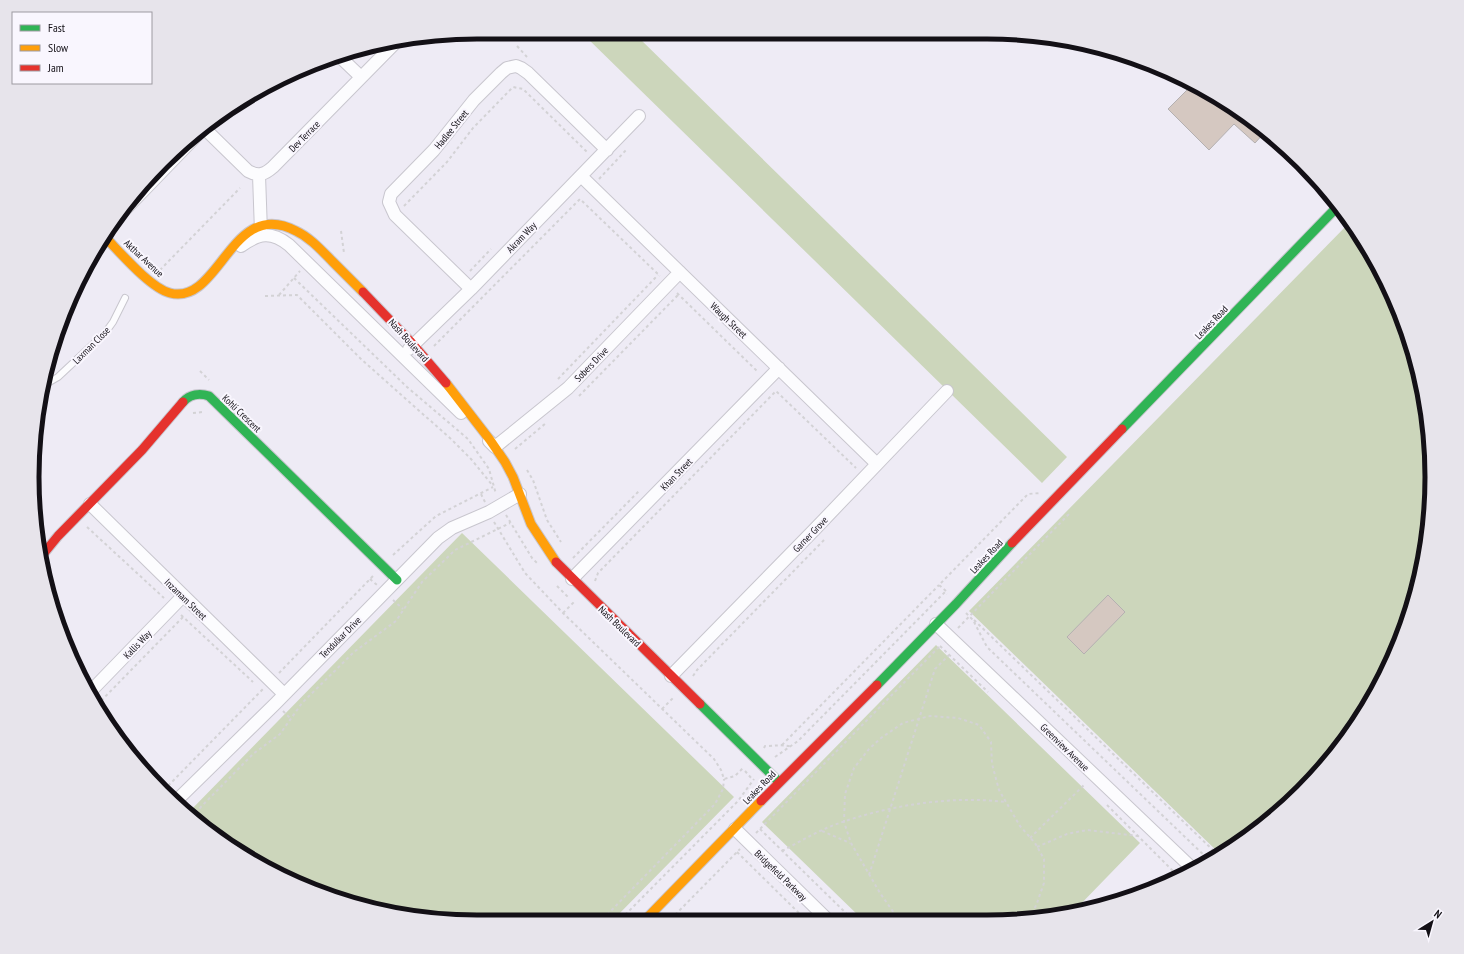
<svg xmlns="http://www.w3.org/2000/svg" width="1464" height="954" viewBox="0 0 1464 954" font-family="'PT Sans Narrow',sans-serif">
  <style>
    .green { fill: #ccd6bb }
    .building { fill: #d5c8c1; stroke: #b4b0b1 }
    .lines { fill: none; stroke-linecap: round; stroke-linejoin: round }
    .lane-casing { stroke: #c8c6ce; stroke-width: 8 }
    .street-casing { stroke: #c8c6ce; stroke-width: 14 }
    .fast-casing { stroke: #c8c6ce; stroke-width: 11 }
    .slow-casing { stroke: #c8c6ce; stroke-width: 11 }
    .jam-casing { stroke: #c8c6ce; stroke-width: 11 }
    .path { stroke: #d3d2d5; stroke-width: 2; stroke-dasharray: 3 3; stroke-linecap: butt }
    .lane { stroke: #fcfcfe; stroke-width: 6 }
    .street { stroke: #fcfcfe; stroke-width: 12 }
    .fast { stroke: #30b455; stroke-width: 9 }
    .slow { stroke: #ff9f0a; stroke-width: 9 }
    .jam { stroke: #e5322d; stroke-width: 9 }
    .labels { text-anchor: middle; stroke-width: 4; stroke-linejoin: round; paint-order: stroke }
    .street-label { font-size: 10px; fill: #131016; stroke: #f9f6fe }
    .rim { fill: none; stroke: #131016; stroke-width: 5 }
  </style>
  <rect width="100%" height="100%" fill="#eeebf5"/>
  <path class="green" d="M585 36H637L1067 457 1042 483Z
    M1350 222 1386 280 1417 362 1431 448 1428 535 1408 620 1372 699 1322 770 1258 830 1220 854 969 611Z
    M462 533 734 797 614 919 419 918 306 888 230 847 187 814Z
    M936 645 1140 843 1074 911 1016 921 863 920 762 822Z"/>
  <path class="building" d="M1193 84 1220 102 1219 103 1233 117 1236 113 1265 132 1255 143 1234 124 1209 150 1168 109Z
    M1108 595 1125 612 1084 654 1067 637Z"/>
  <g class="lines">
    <defs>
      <path id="lane" d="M46 384 58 377 105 333 113 322 125 298"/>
      <path id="street" d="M338 55 361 77
        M204 128 248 171C259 177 265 174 273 167L397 41
        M259 175 261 232
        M581 176 877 464
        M115 220 203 129
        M241 246C259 233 271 231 289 245L461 413
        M471 289 395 215 389 202 391 194 434 150 474 100 501 73 507 68 516 66 521 68 528 73 607 150
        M409 349 471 289 639 116
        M489 441 495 447 568 388 680 272
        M90 504 284 694
        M572 579 779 368
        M936 624 1194 870
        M671 676 815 529 947 391
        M90 692 183 596
        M175 802 275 704 438 538 452 528 489 512 520 494
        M735 829 828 920"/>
      <path id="fast" d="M183 402C190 394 200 393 209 396L397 580
        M1122 429 1339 205
        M877 685 956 604 1012 543
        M700 704 779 782"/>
      <path id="slow" d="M104 236C119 251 150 288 170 293 220 306 231 196 296 231 311 238 322 251 333 262 343 272 353 282 363 292
        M446 383 490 440 505 462 513 477 531 524 556 562
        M646 919 761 801"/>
      <path id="jam" d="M363 292 410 341 446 383
        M1012 543 1122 429
        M40 558 58 536 142 450 183 402
        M556 562 700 704
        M761 801 877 685"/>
    </defs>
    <use href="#lane" class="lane-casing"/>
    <use href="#street" class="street-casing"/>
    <use href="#fast" class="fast-casing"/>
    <use href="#slow" class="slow-casing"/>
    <use href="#jam" class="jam-casing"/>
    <path class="path" d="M517 46 527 57
      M599 179 627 149
      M404 206 447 162 473 128 513 87 523 89 587 152
      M341 231 344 253
      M160 270 240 188
      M470 271 491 249
      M294 278 407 387 468 439 489 469 496 494
      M1384 278 1406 347 1422 393
      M677 293 758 372
      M279 295 300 271
      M265 296 297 295 362 360 451 439 471 459 493 486
      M434 346 580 199 660 276
      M200 371 209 380
      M558 379 658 275
      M579 396 679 294
      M193 413 203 412 204 413
      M515 449 546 423
      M527 470 533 480 547 520 561 542
      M481 494 485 502
      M506 515 532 558 537 563
      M494 522 525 573 563 613 714 759 721 770 724 779 735 776 743 768
      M87 527 164 598
      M393 555 436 516 493 487
      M573 558 639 491
      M44 577 49 570
      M370 579 377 585
      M595 581 598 573 776 391 856 468
      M557 586 568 597
      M946 591 939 585 1028 494 1040 493
      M393 600 403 609
      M563 613 575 601
      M966 613 973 620 987 647 1209 860
      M181 615 253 682
      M974 620 1218 855
      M958 628 1069 514
      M940 646 988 692
      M279 673 373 576
      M693 676 697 670 824 540
      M97 705 183 617
      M662 709 674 697
      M283 711 291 719
      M782 745 939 585
      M764 748 765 746C775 746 782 744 792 747
      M775 757 798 741 945 592 947 594
      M745 771 753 780
      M164 790 263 689
      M1107 805 1180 878
      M191 817 253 754 280 734 302 703 354 652 396 621 422 582 455 550 510 523
      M760 829 853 920
      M822 831 850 843
      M756 833 941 645
      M1030 838 1085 784
      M1037 847 1067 834 1087 830 1138 836
      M782 851C799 842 816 832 834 825 885 806 951 795 1005 802
      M737 852 806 920
      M869 875 935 669 949 655
      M603 919 715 804 723 789 724 779
      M621 919 738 801 754 779
      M671 919 740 849
      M901 921 894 913 880 893 851 843 844 822 845 794 854 768 869 749 881 738 903 723 930 716 958 718 979 725 991 742 992 764 999 790 1020 826 1035 843 1044 859V883L1037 903 1030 919"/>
    <use href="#lane" class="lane"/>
    <use href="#street" class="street"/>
    <use href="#fast" class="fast"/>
    <use href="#slow" class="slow"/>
    <use href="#jam" class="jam"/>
  </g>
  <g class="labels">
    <g class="street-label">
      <text transform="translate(451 129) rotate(-51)" y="4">Hadlee Street</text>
      <text transform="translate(304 136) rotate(-45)" y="4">Dev Terrace</text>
      <text transform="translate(521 237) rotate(-46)" y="4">Akram Way</text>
      <text transform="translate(144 258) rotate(43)" y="4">Akthar Avenue</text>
      <text transform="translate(729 320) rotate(44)" y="4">Waugh Street</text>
      <text transform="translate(1211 322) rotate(-46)" y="4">Leakes Road</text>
      <text transform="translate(409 340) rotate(48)" y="4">Nash Boulevard</text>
      <text transform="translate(91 345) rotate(-45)" y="4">Laxman Close</text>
      <text transform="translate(591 364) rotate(-46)" y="4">Sobers Drive</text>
      <text transform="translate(242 413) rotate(44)" y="4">Kohli Crescent</text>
      <text transform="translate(676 474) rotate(-46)" y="4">Khan Street</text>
      <text transform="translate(810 534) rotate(-46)" y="4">Garner Grove</text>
      <text transform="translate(986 556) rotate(-47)" y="4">Leakes Road</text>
      <text transform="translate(186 599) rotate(44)" y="4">Inzamam Street</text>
      <text transform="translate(620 626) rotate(44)" y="4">Nash Boulevard</text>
      <text transform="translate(340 637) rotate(-45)" y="4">Tendulkar Drive</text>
      <text transform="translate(137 644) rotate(-46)" y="4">Kallis Way</text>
      <text transform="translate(1065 747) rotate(44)" y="4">Greenview Avenue</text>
      <text transform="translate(759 787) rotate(-46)" y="4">Leakes Road</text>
      <text transform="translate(781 875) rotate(44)" y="4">Bridgefield Parkway</text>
    </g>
  </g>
  <path d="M0 0H1464V954H0ZM477 39H987A438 438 0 0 1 1425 477V477A438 438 0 0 1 987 915H477A438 438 0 0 1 39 477V477A438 438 0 0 1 477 39Z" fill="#e7e4eb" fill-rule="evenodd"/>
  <path class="rim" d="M477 39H987A438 438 0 0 1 1425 477V477A438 438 0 0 1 987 915H477A438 438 0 0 1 39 477V477A438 438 0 0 1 477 39Z"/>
  <rect x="12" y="12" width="140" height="72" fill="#f9f6fe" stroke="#9d9aa1"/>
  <rect x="20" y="25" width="20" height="6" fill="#30b455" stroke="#9d9aa1"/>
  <text x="48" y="32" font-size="12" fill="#131016">Fast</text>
  <rect x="20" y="45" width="20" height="6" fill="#ff9f0a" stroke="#9d9aa1"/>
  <text x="48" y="52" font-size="12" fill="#131016">Slow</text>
  <rect x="20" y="65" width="20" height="6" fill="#e5322d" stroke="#9d9aa1"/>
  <text x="48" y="72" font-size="12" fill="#131016">Jam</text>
  <g transform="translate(1432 922) rotate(37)" stroke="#f9f6fe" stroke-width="3" paint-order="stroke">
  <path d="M0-3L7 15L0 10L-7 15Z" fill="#131016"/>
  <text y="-6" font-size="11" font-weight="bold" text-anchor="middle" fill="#131016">N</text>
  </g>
</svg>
